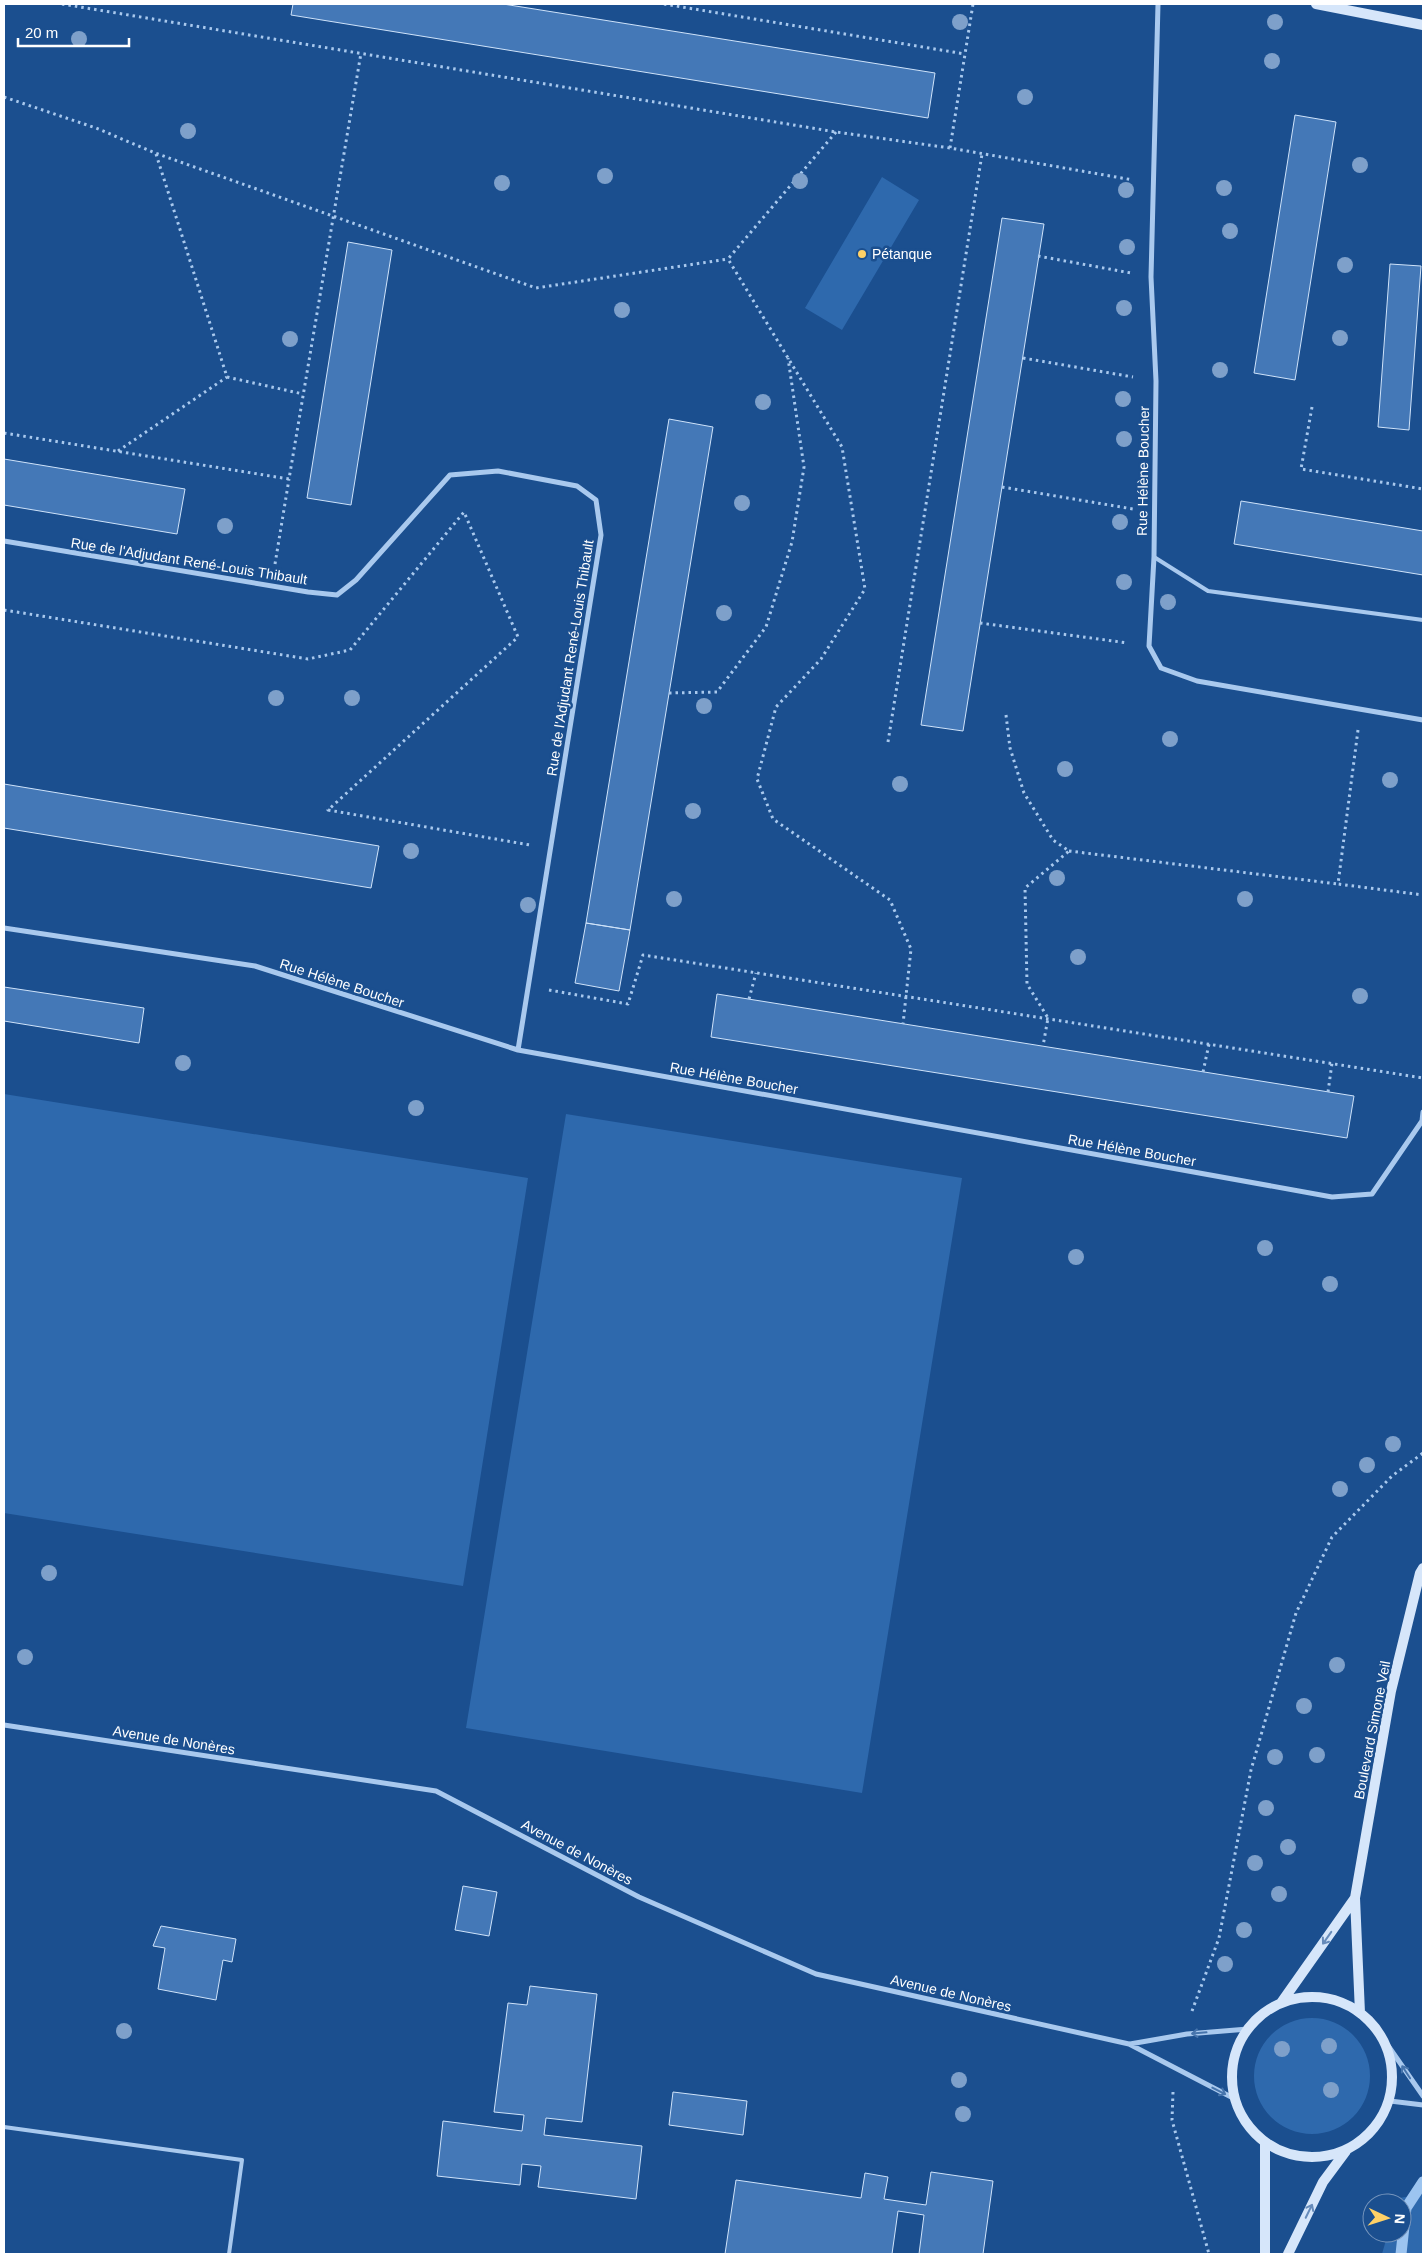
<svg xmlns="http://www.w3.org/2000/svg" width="1427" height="2258" viewBox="0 0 1427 2258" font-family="Helvetica,sans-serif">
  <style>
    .green { fill: #2e69ad }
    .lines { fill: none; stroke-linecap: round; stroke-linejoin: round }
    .stream { stroke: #9cc4f0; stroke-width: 11 }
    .building { fill: #4478b7; stroke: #cfe3fa }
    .path { stroke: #a9c9ee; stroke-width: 3; stroke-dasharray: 2.5 4; stroke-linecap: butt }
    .lane { stroke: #a9c9ee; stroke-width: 4 }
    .street { stroke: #a9c9ee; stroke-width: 5 }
    .secondary { stroke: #d6e6fa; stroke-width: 10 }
    .tree { fill: #7ea0ca }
    .oneway { stroke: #668bba }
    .oneway2 { stroke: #4674ac }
    .poi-dot { fill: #ffd166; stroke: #1b4f8f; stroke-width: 2 }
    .labels { text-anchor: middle; stroke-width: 5; stroke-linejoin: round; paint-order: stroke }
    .poi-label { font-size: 14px; fill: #fff; stroke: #1b4f8f; text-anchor: start }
    .street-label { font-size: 14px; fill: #fff; stroke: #1b4f8f }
  </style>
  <rect width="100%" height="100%" fill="#1b4f8f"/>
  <path class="green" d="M882 177 919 200 842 330 805 308Z
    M4 1094 528 1178 463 1586 4 1513Z
    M566 1114 962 1178 862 1793 466 1728Z
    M1254 2076a58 58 0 1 1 116 0a58 58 0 1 1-116 0Z
    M1423 2194V2254H1382L1388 2233H1402V2203H1397L1399 2198Z"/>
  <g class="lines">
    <path class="stream" d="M1401 2254 1406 2208 1423 2182"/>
  </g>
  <path class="building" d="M293 4H503L935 73 928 118 291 15Z
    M1295 115 1336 122 1295 380 1254 373Z
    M1002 218 1044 224 963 731 921 725Z
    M348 242 392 250 351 505 307 498Z
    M1390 264 1421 266 1409 430 1378 427Z
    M669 419 713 427 630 930 586 923Z
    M4 459 185 489 177 534 4 505Z
    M1241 501 1423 531V575L1234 544Z
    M4 784 379 846 371 888 4 828Z
    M586 923 630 930 619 991 575 983Z
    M4 987 144 1008 139 1043 4 1021Z
    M717 994 1354 1096 1347 1138 711 1037Z
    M463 1886 497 1892 489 1936 455 1930Z
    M161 1926 236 1939 232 1962 223 1960 216 2000 158 1989 165 1948 153 1946Z
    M530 1986 597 1994 582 2122 546 2118 544 2135 642 2146 636 2199 538 2187 541 2166 522 2164 520 2185 437 2176 443 2121 522 2131 524 2115 494 2112 508 2003 527 2005Z
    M673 2092 747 2101 743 2135 669 2125Z
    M931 2172 993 2181 983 2254H919L924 2215 898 2211 892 2254H725L736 2180 861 2198 865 2173 888 2177 884 2199 926 2205Z"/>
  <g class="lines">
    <path class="path" d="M62 4 836 132 950 148 1133 180
      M664 4 965 54
      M4 97 96 128 155 153 536 288 728 259
      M836 132 728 259 842 447 865 589 821 659 776 707 757 779 773 819 890 900 911 949 903 1024
      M950 148 973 4
      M156 154 227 377 303 394
      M1038 256 1131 273
      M1023 358 1133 377
      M1312 407 1301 469 1423 489
      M4 433 289 479 361 53
      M118 451 227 377
      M1002 487 1133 509
      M275 564 289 479
      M4 610 308 659 350 650 464 512 518 637 328 810 530 845
      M980 623 1128 643
      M669 693 717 692 766 627 792 542 804 467 788 358
      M1006 715 1010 748 1024 793 1053 840 1069 851 1025 888 1027 984 1048 1018 1043 1046
      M1358 730 1338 884 1423 895
      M888 742 982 154
      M1069 851 1338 884
      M549 990 628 1004 643 955 1423 1078
      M749 999 756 973
      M1203 1072 1209 1044
      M1328 1092 1332 1063
      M1192 2011 1219 1938 1251 1770 1296 1613 1332 1537 1392 1476 1423 1453
      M1173 2092 1172 2120 1209 2254"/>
    <path class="lane" d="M1154 557 1208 591 1423 620
      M4 2127 242 2160 229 2254"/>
    <path class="street" d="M1158 4 1151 277 1156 381 1154 557 1149 646 1161 668 1197 681 1423 720
      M4 541 308 592 337 595 356 580 450 475 498 471 577 486 596 500 601 535 518 1050
      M4 928 255 966 518 1050 1332 1197 1372 1194 1422 1121 1423 1112
      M4 1725 436 1791 639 1897 816 1974 1129 2044 1235 2099
      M1130 2044 1187 2034 1248 2029
      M1389 2047 1423 2096
      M1390 2101 1423 2105"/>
    <path class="secondary" d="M1316 4 1423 25
      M1232 2077a80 80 0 1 1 160 0a80 80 0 1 1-160 0Z
      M1281 2003 1355 1898
      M1360 2013 1355 1898 1391 1691 1420 1573 1423 1568
      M1265 2143V2254
      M1288 2254 1323 2182 1346 2151"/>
  </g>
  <g class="tree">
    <circle cx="960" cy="22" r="8"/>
    <circle cx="1275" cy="22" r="8"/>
    <circle cx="79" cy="39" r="8"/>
    <circle cx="1272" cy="61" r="8"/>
    <circle cx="1025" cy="97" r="8"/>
    <circle cx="188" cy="131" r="8"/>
    <circle cx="1360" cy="165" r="8"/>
    <circle cx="605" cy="176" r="8"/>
    <circle cx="800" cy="181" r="8"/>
    <circle cx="502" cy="183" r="8"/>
    <circle cx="1224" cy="188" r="8"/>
    <circle cx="1126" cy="190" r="8"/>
    <circle cx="1230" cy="231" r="8"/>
    <circle cx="1127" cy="247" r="8"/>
    <circle cx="1345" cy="265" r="8"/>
    <circle cx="1124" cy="308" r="8"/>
    <circle cx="622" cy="310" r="8"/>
    <circle cx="1340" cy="338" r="8"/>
    <circle cx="290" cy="339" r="8"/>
    <circle cx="1220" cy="370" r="8"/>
    <circle cx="1123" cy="399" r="8"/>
    <circle cx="763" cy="402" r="8"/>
    <circle cx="1124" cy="439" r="8"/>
    <circle cx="742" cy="503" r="8"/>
    <circle cx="1120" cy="522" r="8"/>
    <circle cx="225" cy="526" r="8"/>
    <circle cx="1124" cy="582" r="8"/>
    <circle cx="1168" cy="602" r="8"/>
    <circle cx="724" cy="613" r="8"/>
    <circle cx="276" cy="698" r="8"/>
    <circle cx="352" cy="698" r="8"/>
    <circle cx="704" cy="706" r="8"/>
    <circle cx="1170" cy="739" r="8"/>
    <circle cx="1065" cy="769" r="8"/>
    <circle cx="1390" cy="780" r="8"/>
    <circle cx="900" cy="784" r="8"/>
    <circle cx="693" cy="811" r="8"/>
    <circle cx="411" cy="851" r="8"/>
    <circle cx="1057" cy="878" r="8"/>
    <circle cx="674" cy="899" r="8"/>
    <circle cx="1245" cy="899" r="8"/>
    <circle cx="528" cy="905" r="8"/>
    <circle cx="1078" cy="957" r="8"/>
    <circle cx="1360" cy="996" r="8"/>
    <circle cx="183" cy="1063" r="8"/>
    <circle cx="416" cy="1108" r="8"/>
    <circle cx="1265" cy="1248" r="8"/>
    <circle cx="1076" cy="1257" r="8"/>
    <circle cx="1330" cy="1284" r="8"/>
    <circle cx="1393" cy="1444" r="8"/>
    <circle cx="1367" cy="1465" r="8"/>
    <circle cx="1340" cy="1489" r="8"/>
    <circle cx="49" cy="1573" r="8"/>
    <circle cx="25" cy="1657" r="8"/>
    <circle cx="1337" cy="1665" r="8"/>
    <circle cx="1304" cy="1706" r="8"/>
    <circle cx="1317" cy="1755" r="8"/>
    <circle cx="1275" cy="1757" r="8"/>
    <circle cx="1266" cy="1808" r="8"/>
    <circle cx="1288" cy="1847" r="8"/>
    <circle cx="1255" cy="1863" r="8"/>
    <circle cx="1279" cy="1894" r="8"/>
    <circle cx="1244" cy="1930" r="8"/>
    <circle cx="1225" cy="1964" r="8"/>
    <circle cx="124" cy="2031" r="8"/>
    <circle cx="1329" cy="2046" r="8"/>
    <circle cx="1282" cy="2049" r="8"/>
    <circle cx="959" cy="2080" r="8"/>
    <circle cx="1331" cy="2090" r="8"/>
    <circle cx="963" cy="2114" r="8"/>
  </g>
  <defs><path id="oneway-shaft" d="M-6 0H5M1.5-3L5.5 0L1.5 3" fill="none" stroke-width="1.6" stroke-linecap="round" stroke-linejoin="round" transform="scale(1.25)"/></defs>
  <g class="oneway">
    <use href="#oneway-shaft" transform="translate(1327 1938) rotate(125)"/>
    <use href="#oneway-shaft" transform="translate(1309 2211) rotate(-64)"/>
  </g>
  <g class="oneway2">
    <use href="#oneway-shaft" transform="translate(1199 2033) rotate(175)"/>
    <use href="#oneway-shaft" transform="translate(1406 2072) rotate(-123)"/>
    <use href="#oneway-shaft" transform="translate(1219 2091) rotate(27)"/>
  </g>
  <circle class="poi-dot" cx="862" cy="254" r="5"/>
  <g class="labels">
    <g class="poi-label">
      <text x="872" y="259">Pétanque</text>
    </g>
    <g class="street-label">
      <text transform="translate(1143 471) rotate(-89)" y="5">Rue Hélène Boucher</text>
      <text transform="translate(189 561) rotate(9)" y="5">Rue de l'Adjudant René-Louis Thibault</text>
      <text transform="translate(570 658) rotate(-81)" y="5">Rue de l'Adjudant René-Louis Thibault</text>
      <text transform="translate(342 983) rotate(18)" y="5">Rue Hélène Boucher</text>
      <text transform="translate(734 1078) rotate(10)" y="5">Rue Hélène Boucher</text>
      <text transform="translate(1132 1150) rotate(10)" y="5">Rue Hélène Boucher</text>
      <text transform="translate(1372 1730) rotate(-79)" y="5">Boulevard Simone Veil</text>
      <text transform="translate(174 1740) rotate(9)" y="5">Avenue de Nonères</text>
      <text transform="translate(577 1852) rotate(28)" y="5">Avenue de Nonères</text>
      <text transform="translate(951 1993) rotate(13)" y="5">Avenue de Nonères</text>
    </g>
  </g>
  <rect width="1427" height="2258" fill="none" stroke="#ffffff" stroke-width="10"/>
  <g transform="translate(1387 2218) rotate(94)"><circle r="24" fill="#1b4f8f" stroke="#7695bc"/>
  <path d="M0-4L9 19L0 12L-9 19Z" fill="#ffd166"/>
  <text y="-8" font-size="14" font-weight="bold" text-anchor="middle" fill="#ffffff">N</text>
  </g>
  <path d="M18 38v8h111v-8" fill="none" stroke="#ffffff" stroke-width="2.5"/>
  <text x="25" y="38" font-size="15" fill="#ffffff" stroke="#1b4f8f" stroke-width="4" paint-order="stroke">20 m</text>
</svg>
